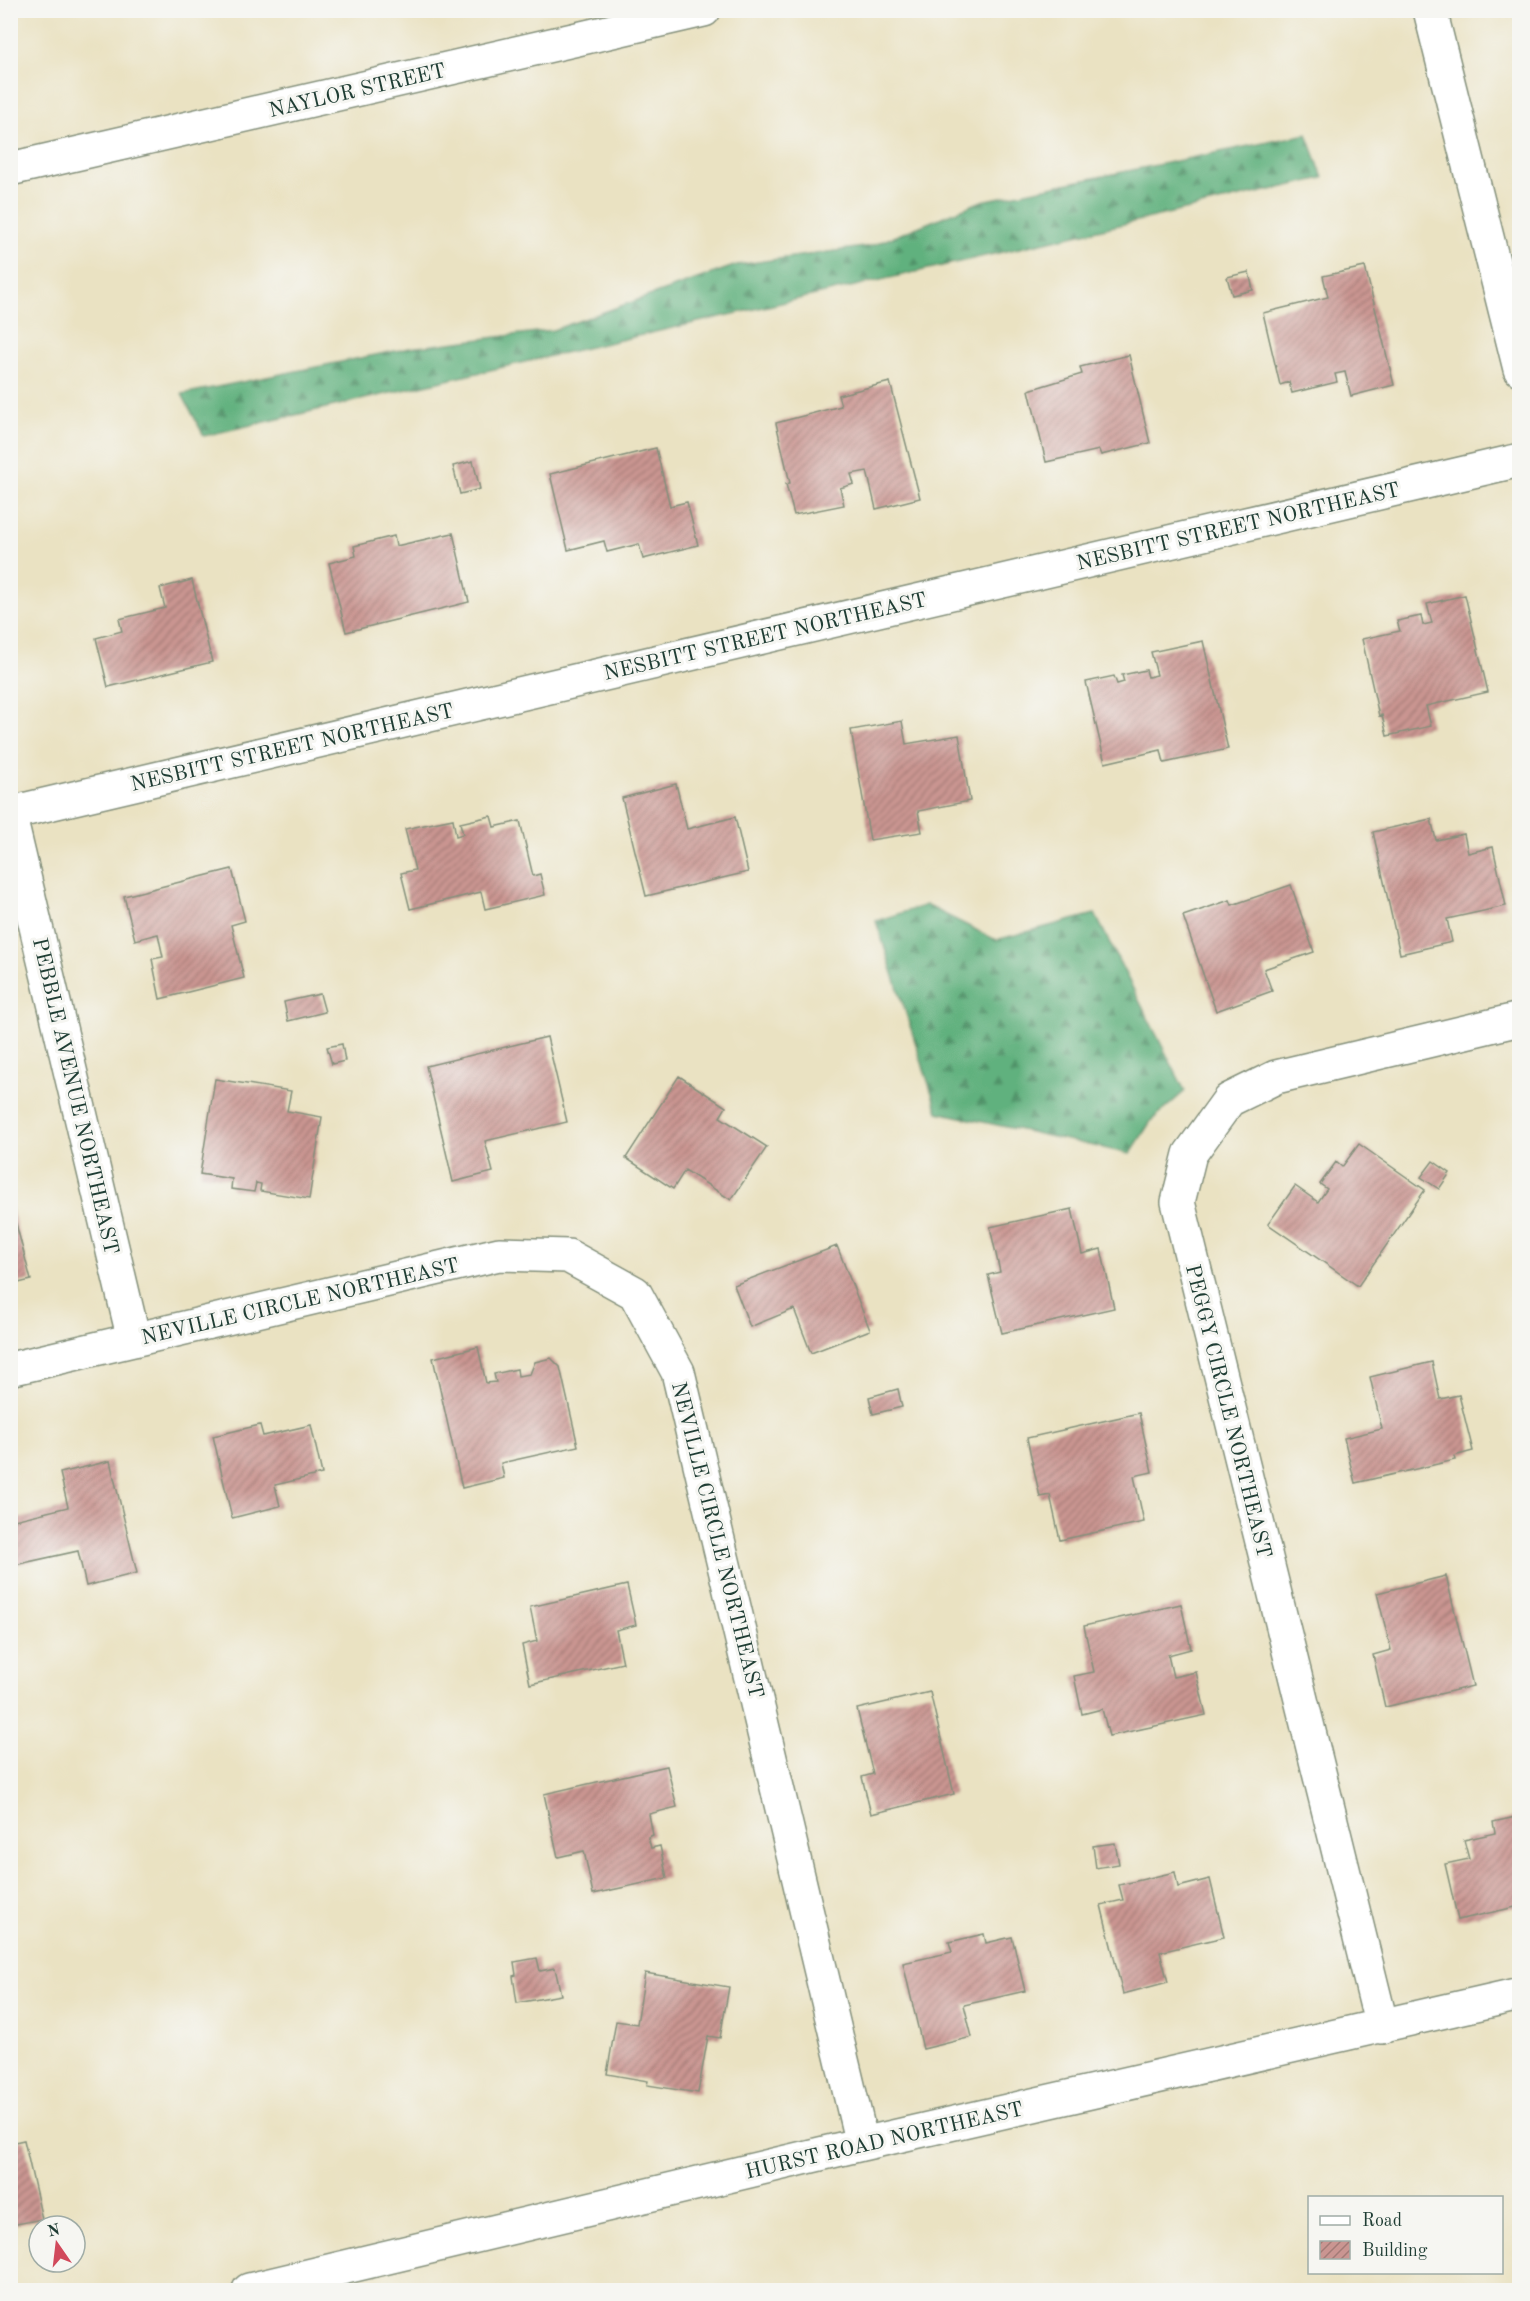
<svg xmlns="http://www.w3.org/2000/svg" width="1530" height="2301" viewBox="0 0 1530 2301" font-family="'Old Standard TT',serif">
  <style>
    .forest { fill: url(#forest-firs); stroke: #407759; stroke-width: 1.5 }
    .building { fill: url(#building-hatch) }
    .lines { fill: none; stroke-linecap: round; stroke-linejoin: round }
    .minor-casing { stroke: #84907b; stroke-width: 36 }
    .minor { stroke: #fff; stroke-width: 33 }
    .labels { text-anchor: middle; stroke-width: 6; stroke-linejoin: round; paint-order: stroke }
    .street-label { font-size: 21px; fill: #1f3d34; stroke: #f6f6f2 }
  </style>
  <defs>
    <pattern id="forest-firs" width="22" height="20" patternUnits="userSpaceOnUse" patternTransform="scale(1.5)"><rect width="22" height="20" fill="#60b17e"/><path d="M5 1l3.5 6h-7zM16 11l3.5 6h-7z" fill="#4f9168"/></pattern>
    <pattern id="building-hatch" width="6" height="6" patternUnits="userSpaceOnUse" patternTransform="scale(1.5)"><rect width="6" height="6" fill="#ca9591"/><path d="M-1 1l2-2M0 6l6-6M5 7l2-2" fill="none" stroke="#a37b77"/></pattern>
  </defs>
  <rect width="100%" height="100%" fill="#f6f6f2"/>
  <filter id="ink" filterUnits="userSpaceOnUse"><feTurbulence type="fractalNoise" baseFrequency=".0167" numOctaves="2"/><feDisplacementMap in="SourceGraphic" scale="12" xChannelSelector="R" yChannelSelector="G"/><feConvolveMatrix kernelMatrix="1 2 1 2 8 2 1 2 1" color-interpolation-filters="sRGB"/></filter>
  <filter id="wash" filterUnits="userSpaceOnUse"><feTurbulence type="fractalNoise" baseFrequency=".008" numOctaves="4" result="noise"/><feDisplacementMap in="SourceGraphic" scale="24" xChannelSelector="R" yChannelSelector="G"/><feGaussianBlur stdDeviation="1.35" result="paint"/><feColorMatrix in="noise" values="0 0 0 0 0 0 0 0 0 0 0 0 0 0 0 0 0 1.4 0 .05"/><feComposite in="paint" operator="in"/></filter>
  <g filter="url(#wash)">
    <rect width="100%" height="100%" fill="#eae2c2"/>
    <path class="forest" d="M1307 134 1323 178 204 436 182 394 410 348 553 330 737 265 871 246 982 201Z
      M926 905 996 940 1095 914 1185 1091 1151 1121 1130 1154 938 1112 876 921Z"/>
    <g id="blocks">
      <path class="building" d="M1365 267 1394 385 1351 396 1345 372 1335 374 1337 382 1292 393 1289 382 1280 385 1263 313 1328 297 1323 276Z
        M1249 272 1253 290 1232 295 1227 277Z
        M1129 355 1150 443 1101 455 1099 450 1046 462 1029 390 1082 374 1080 367Z
        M890 382 920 498 876 509 867 471 851 474 854 484 840 488 844 505 794 515 786 484 790 483 776 423 841 406 838 395Z
        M656 448 670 506 687 502 698 545 643 559 639 544 607 552 604 541 568 550 550 474Z
        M473 461 480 489 460 494 453 466Z
        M453 533 469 602 346 632 329 563 356 556 354 546 394 536 396 546Z
        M192 580 212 662 108 687 96 638 122 631 119 619 165 608 160 588Z
        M1465 595 1488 692 1426 706 1431 726 1387 736 1382 715 1379 716 1362 639 1400 631 1397 621 1421 616 1423 625 1432 623 1427 604Z
        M1203 641 1228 749 1164 763 1161 750 1105 763 1086 682 1114 676 1117 684 1124 682 1122 675 1146 670 1148 677 1157 675 1151 652Z
        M902 721 906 744 959 735 970 801 918 811 922 832 870 840 851 730Z
        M676 784 687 829 735 817 748 872 646 896 622 798Z
        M491 816 494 827 520 821 533 876 540 874 545 895 485 909 481 892 410 909 401 873 415 870 405 829 453 819 456 836 463 834 460 823Z
        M1431 819 1436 840 1464 834 1468 853 1493 847 1506 906 1447 919 1452 942 1400 954 1373 832Z
        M232 869 245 921 231 925 244 978 160 999 152 959 163 957 158 934 135 940 124 896Z
        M1291 885 1314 952 1264 969 1272 991 1216 1011 1183 916 1230 900 1232 905Z
        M320 994 325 1012 288 1021 284 1002Z
        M547 1037 567 1122 485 1141 493 1172 453 1182 426 1066Z
        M342 1044 345 1061 332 1064 327 1047Z
        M679 1076 726 1107 720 1117 767 1147 731 1200 685 1170 673 1189 626 1158Z
        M215 1079 291 1091 287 1111 322 1117 309 1199 260 1191 261 1184 256 1183 254 1192 231 1189 232 1179 200 1174Z
        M1359 1144 1425 1190 1358 1286 1268 1224 1295 1186 1318 1202 1327 1189 1320 1184 1336 1162 1342 1167Z
        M1433 1161 1450 1173 1439 1189 1421 1177Z
        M10 1201 31 1280 10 1285Z
        M1072 1209 1082 1254 1101 1249 1114 1308 1002 1333 988 1275 1000 1272 990 1227Z
        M837 1246 870 1330 811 1353 794 1309 750 1327 734 1285Z
        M478 1347 486 1383 496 1382 494 1374 517 1369 518 1376 530 1374 535 1362 551 1358 560 1367 578 1446 501 1463 504 1478 462 1488 433 1358Z
        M1432 1362 1440 1399 1459 1395 1473 1451 1454 1456 1455 1460 1355 1483 1344 1438 1382 1429 1370 1377Z
        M898 1389 902 1407 873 1414 869 1397Z
        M1139 1413 1152 1472 1134 1476 1144 1522 1060 1540 1050 1495 1040 1497 1027 1438Z
        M260 1425 263 1436 311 1425 322 1474 275 1485 280 1506 232 1518 213 1436Z
        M110 1461 137 1573 86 1586 78 1551 10 1566V1521L68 1507 60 1473Z
        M1446 1576 1473 1686 1385 1707 1373 1655 1391 1650 1377 1593Z
        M627 1585 636 1625 616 1630 623 1663 530 1684 522 1645 537 1641 530 1607Z
        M1181 1604 1191 1649 1168 1655 1173 1677 1196 1672 1206 1715 1109 1736 1102 1709 1082 1714 1074 1676 1094 1672 1084 1626Z
        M930 1692 954 1794 871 1814 862 1777 873 1774 857 1709Z
        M667 1766 677 1807 649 1814 653 1835 648 1837 651 1848 660 1846 667 1878 593 1894 584 1851 558 1857 544 1794Z
        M1520 1816V1906L1458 1920 1445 1864 1469 1859 1464 1840 1495 1833 1493 1822Z
        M1115 1843 1119 1864 1096 1868 1093 1846Z
        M1175 1872 1178 1887 1210 1879 1224 1937 1160 1952 1168 1982 1123 1994 1101 1905 1123 1900 1119 1885Z
        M984 1934 986 1943 1012 1937 1025 1991 964 2005 972 2037 923 2049 903 1963 952 1952 949 1942Z
        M537 1958 540 1971 555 1968 561 1995 517 2003 513 1976 516 1975 514 1962Z
        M645 1973 729 1987 720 2038 708 2036 698 2093 647 2085 648 2081 607 2074 616 2021 637 2024Z
        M24 2140 42 2219 12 2225 10 2218V2143Z"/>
    </g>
  </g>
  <g filter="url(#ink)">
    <use href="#blocks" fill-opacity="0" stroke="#84907b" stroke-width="1.5"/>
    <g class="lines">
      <defs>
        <path id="minor" d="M1430 10 1520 369
          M10 169 704 10
          M10 813 1520 460
          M10 817 134 1340
          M10 1369 499 1254 568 1256 635 1293 678 1372 862 2144
          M1382 2027 1178 1202 1190 1154 1229 1100 1276 1077 1520 1019
          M249 2290 862 2144 1520 1994"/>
      </defs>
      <use href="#minor" class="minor-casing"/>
      <use href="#minor" class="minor"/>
    </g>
  </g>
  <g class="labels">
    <g class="street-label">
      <text transform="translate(357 90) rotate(-13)" y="7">NAYLOR STREET</text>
      <text transform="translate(1238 526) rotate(-13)" y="7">NESBITT STREET NORTHEAST</text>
      <text transform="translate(765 636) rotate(-13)" y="7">NESBITT STREET NORTHEAST</text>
      <text transform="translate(292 747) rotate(-13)" y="7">NESBITT STREET NORTHEAST</text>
      <text transform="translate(76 1096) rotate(77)" y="7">PEBBLE AVENUE NORTHEAST</text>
      <text transform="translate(300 1301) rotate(-13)" y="7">NEVILLE CIRCLE NORTHEAST</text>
      <text transform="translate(1229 1411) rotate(76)" y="7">PEGGY CIRCLE NORTHEAST</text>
      <text transform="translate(718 1540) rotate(76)" y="7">NEVILLE CIRCLE NORTHEAST</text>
      <text transform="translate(884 2140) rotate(-13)" y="7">HURST ROAD NORTHEAST</text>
    </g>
  </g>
  <rect width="1530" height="2301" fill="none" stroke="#f6f6f2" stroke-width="36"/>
  <rect x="1308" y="2196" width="195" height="78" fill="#f6f6f2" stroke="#a0aca6" stroke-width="1.5"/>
  <rect x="1320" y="2216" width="30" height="9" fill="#ffffff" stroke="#a0aca6" stroke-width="1.5"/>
  <text x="1362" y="2226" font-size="18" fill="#1f3d34">Road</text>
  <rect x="1320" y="2241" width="30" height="18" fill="url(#building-hatch)" stroke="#a0aca6" stroke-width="1.5"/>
  <text x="1362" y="2256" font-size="18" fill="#1f3d34">Building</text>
  <g transform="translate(57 2244) rotate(346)"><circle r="28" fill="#f6f6f2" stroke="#a0aca6" stroke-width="1.5"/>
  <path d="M0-4.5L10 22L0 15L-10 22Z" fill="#d1495b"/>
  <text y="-9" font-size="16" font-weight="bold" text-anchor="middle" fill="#1f3d34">N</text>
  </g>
</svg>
